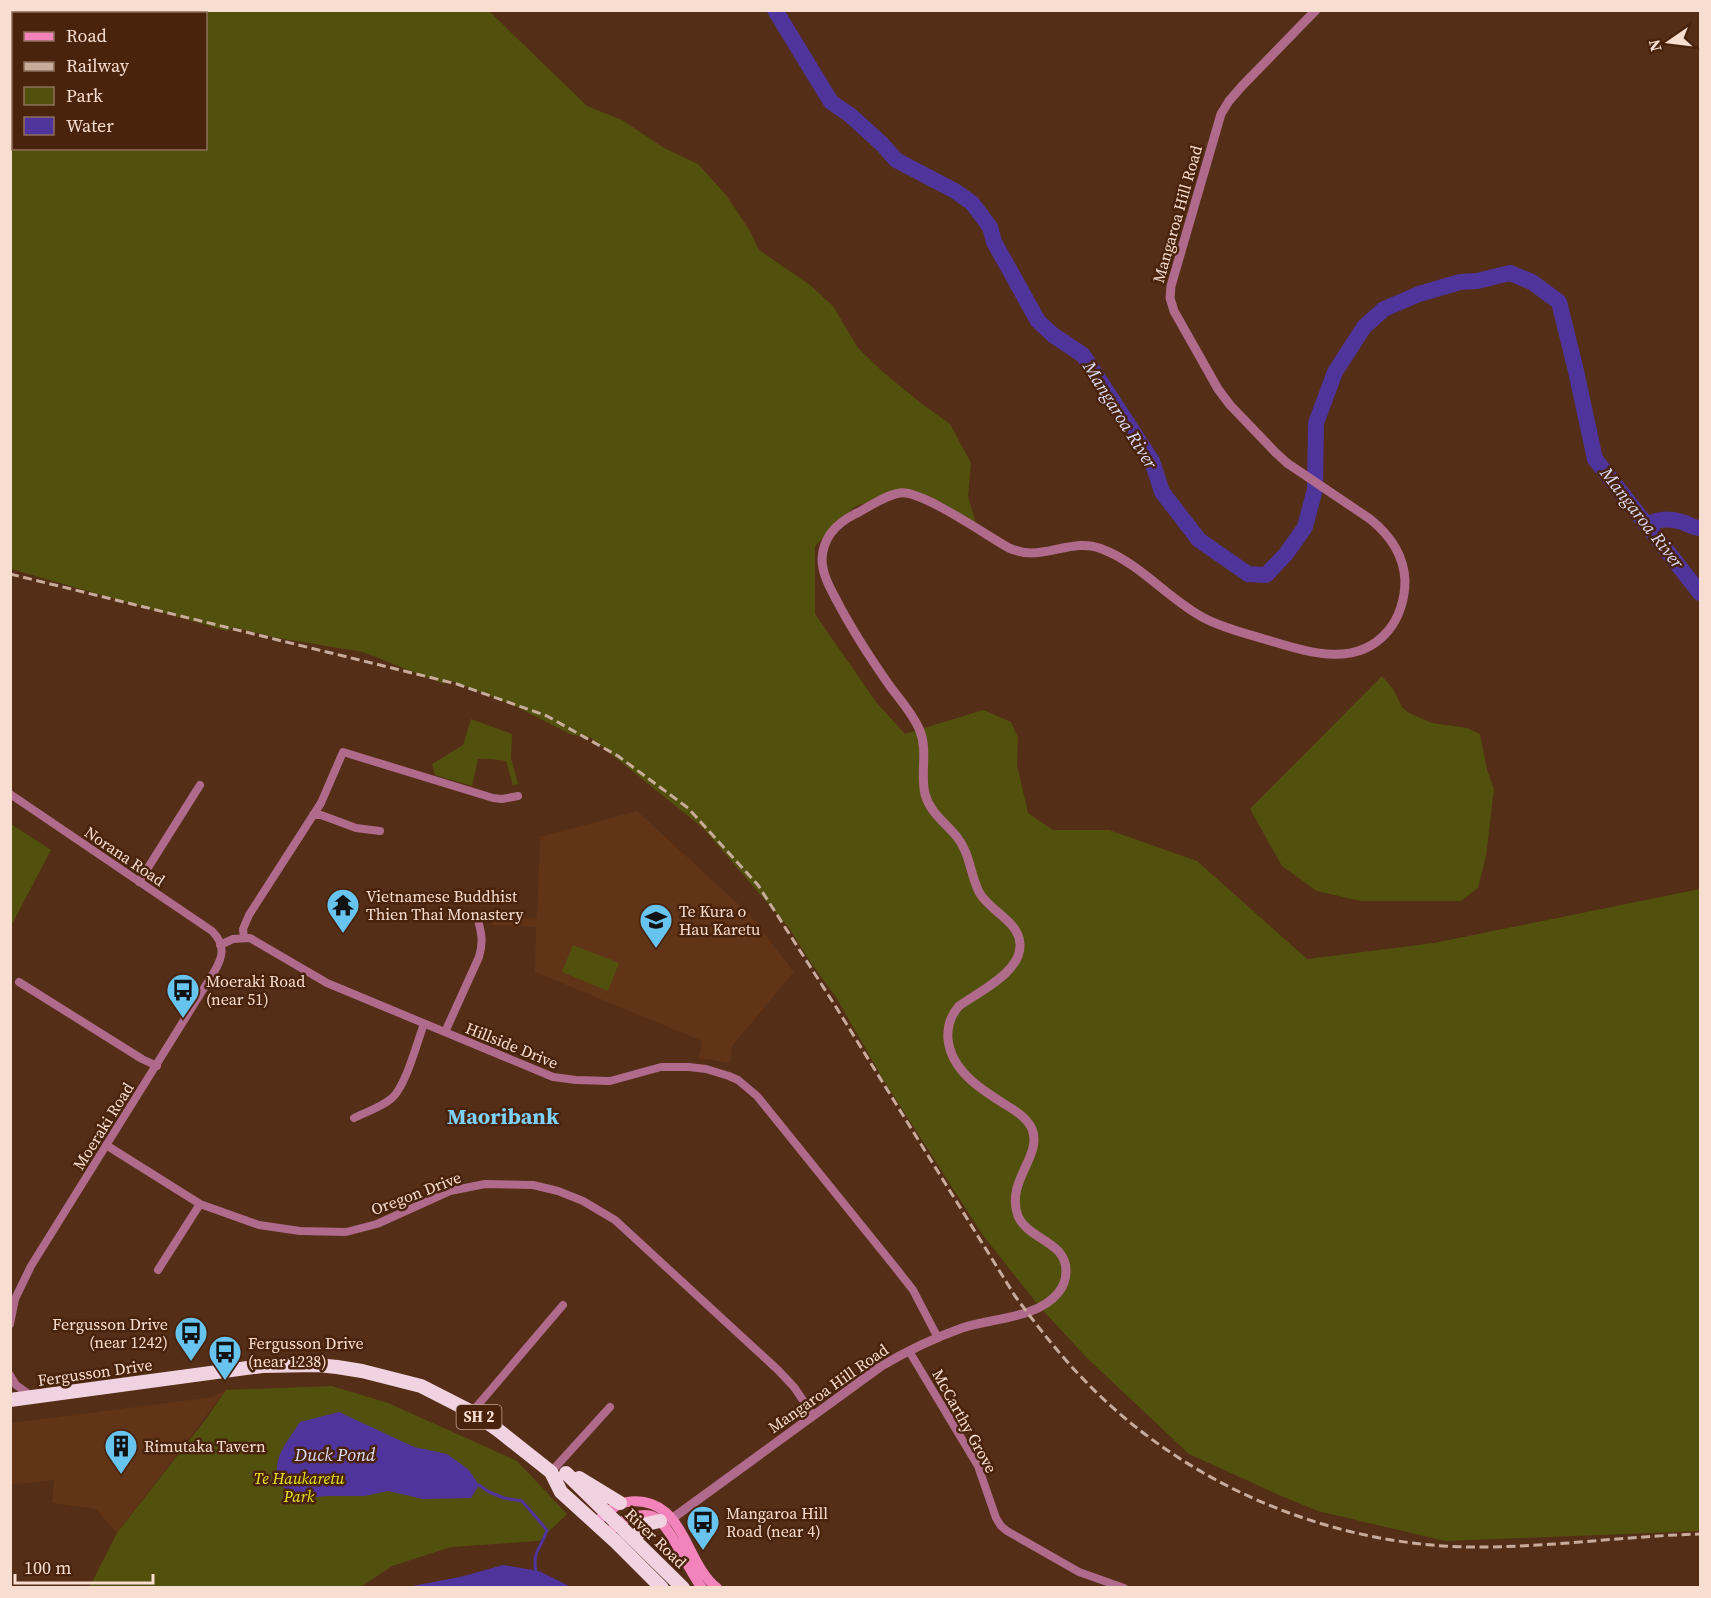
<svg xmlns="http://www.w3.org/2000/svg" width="1711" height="1598" viewBox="0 0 1711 1598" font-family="'Source Serif 4',serif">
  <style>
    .built { fill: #613418 }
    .green { fill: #51510d; fill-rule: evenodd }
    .water { fill: #4f349b }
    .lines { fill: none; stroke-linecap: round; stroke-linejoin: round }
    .stream { stroke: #4f349b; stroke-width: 3 }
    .river { stroke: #4f349b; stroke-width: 16 }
    .minor { stroke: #b06a8c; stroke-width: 8 }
    .tertiary { stroke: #b06a8c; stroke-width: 9 }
    .secondary { stroke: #f284bb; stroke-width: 10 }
    .trunk { stroke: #f0d2e0; stroke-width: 14 }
    .rail { stroke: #c8ab9b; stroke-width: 3; stroke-dasharray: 9 4.5; stroke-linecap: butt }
    .labels { text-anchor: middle; stroke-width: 5; stroke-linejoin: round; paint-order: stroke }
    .shield { fill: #49230c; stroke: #c3a696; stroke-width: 1.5 }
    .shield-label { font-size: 15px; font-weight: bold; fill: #f7ded1 }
    .street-label { font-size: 16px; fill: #f7ded1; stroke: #49230c }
    .poi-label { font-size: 16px; fill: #f7ded1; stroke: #49230c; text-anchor: start }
    .park-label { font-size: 16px; font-style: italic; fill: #e6e625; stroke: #49230c }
    .water-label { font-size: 18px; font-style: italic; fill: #dddbf7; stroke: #49230c }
    .district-label { font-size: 22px; font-weight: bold; fill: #7cd2fa; stroke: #49230c }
  </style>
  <rect width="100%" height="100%" fill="#542e17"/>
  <path class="built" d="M637 811 749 914 794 972 732 1046 730 1063 699 1058 702 1041 535 972 536 927 492 925V917L537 919 540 837Z
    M226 1390 117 1533 96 1509 52 1503 54 1480 11 1485V1423L213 1397Z"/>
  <path class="green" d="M10 11H489L587 106 622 120 664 148 698 164 726 195 750 231 759 250 810 285 833 306 858 348 884 373 922 404 950 424 971 463 968 496 977 527 908 494 859 505 853 508 815 546V614L876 702 905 734 983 710 1011 722 1018 738 1017 765 1028 813 1053 830H1109L1197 861 1307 959 1434 943 1700 889V1531L1445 1541 1318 1511 1279 1495 1189 1454 1086 1357 1038 1305 982 1234 883 1079 837 999 809 960 789 928 703 828 590 737 572 735 515 706 449 680 444 684 363 652 272 637 234 627 227 631 11 569ZM14 14H206V148H14Z
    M1382 676 1393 689 1402 707 1409 713 1432 723 1467 728 1480 734 1487 770 1494 789 1486 856 1478 888 1461 901H1361L1317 891 1282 866 1250 809Z
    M471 719 512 734 511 758 518 784 513 785 506 761 491 759H478L472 786 435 775 432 764 463 745Z
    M11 824 51 850 11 926Z
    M573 945 619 963 608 991 562 972Z
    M332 1386 388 1403 517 1461 567 1514 539 1541 451 1547 392 1566 361 1587 89 1588 117 1533 209 1415 226 1390Z"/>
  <path class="water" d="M339 1412 414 1447 447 1454 468 1469 479 1485 471 1498 423 1499 388 1491 364 1496H327L307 1498 294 1496 278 1483C273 1456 286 1444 300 1422Z
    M503 1565 539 1571 571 1587H407L460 1577Z"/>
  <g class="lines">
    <path class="stream" d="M479 1485 489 1492 504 1498 522 1501 547 1530C541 1550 532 1549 536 1573"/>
    <path class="river" d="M775 10 831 102 850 115 882 144 896 160 955 191 972 203 990 227 994 242 1038 321 1053 335 1083 355 1152 461 1162 492 1199 540 1248 574 1266 575 1286 554 1305 527 1315 489 1316 423 1335 372 1364 327 1384 309 1419 294 1460 282 1477 281 1510 273 1532 282 1559 302 1576 371 1595 459 1700 593
      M1647 525C1657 519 1670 518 1682 522 1689 524 1693 528 1700 528"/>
    <path class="minor" d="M10 794 212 931C226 945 223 957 214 972L31 1266 15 1299 10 1324
      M313 815H321L356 828 380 831
      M139 882 200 785
      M244 938 243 929 249 915 321 803 343 752 493 798 502 799 518 796
      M220 945 233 939 250 938 327 983 553 1077 576 1080 610 1081 661 1067H689L706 1069 729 1076 738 1080 757 1096 895 1267 913 1290 938 1338
      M19 982 142 1059 157 1066
      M445 1032 479 957C484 941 481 931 477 916
      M354 1118C366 1112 382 1107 392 1098 406 1086 417 1042 424 1024
      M106 1145 200 1204 259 1225 300 1231 346 1232 377 1224 450 1191 485 1184 533 1185 558 1191 583 1201 615 1220 778 1370 794 1387 813 1415
      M158 1270 200 1204
      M909 1351 978 1466 996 1518 1001 1526 1007 1531 1079 1572 1124 1588
      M10 1375 16 1385 33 1397
      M472 1412 563 1305
      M551 1472 610 1407"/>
    <path class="tertiary" d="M666 1523 880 1367C905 1352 934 1338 962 1328 991 1318 1037 1319 1058 1293 1063 1287 1066 1280 1066 1272 1067 1241 1028 1240 1018 1216 1005 1181 1043 1156 1032 1129 1027 1118 1016 1111 1006 1105 982 1090 951 1071 948 1039 947 1026 951 1015 959 1006 978 992 1022 972 1020 944 1019 921 989 911 979 892 970 874 970 853 957 837 946 823 930 813 925 794 920 774 928 751 920 731 913 713 898 698 887 682 869 656 852 630 837 601 830 588 822 574 822 559 823 537 837 523 855 514 869 507 885 495 900 493 922 490 987 536 1009 548 1016 551 1023 553 1031 553 1055 553 1078 539 1102 549 1141 564 1168 599 1204 618 1223 628 1244 633 1264 639 1305 651 1355 670 1388 631 1399 618 1405 599 1405 581 1404 555 1390 535 1370 519L1287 463 1275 452 1230 405 1218 389 1174 311 1170 298 1171 286 1221 114 1229 101 1242 86 1316 10"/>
    <path class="secondary" d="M595 1523C611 1509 621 1498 644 1502 685 1509 687 1564 717 1588
      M613 1528C619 1522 625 1519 633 1517 639 1515 646 1514 652 1516 669 1521 688 1571 702 1588"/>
    <path class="trunk" d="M10 1400 262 1366 317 1365 337 1367 362 1371 421 1386 472 1412 498 1430 551 1472 561 1492 616 1542 662 1588
      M566 1473 683 1588
      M579 1478 620 1503
      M634 1539 646 1524 660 1521"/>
    <path class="rail" d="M10 574 457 684 547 716 618 756 688 808 758 885 836 1007 1015 1296C1040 1330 1066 1363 1097 1393 1195 1488 1332 1545 1470 1547 1547 1548 1624 1536 1700 1534"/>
  </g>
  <defs>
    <symbol id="temple-pin" viewBox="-11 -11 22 30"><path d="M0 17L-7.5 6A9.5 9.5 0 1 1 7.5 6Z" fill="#66c4ef" stroke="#49230c"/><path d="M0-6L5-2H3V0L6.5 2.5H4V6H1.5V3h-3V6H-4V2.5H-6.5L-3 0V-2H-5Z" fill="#111"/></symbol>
    <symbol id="school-pin" viewBox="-11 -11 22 30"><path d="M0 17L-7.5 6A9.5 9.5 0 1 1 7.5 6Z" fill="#66c4ef" stroke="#49230c"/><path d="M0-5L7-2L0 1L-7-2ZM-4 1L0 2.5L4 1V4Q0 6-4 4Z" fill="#111"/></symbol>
    <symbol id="bus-pin" viewBox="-11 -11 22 30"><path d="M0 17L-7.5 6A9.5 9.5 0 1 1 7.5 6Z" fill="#66c4ef" stroke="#49230c"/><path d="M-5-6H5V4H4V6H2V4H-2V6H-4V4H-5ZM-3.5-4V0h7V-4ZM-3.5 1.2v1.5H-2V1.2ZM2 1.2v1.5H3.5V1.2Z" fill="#111"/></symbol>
    <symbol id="building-pin" viewBox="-11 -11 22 30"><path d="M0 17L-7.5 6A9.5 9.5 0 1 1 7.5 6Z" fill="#66c4ef" stroke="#49230c"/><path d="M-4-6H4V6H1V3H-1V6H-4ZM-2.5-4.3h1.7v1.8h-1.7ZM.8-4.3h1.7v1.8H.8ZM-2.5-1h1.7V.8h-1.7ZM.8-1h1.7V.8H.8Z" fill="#111"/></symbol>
  </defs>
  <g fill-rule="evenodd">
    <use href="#temple-pin" x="324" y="886" width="38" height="52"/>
    <use href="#school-pin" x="637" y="901" width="38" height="52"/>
    <use href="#bus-pin" x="164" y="971" width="38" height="52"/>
    <use href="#bus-pin" x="172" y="1314" width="38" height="52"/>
    <use href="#bus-pin" x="206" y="1333" width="38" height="52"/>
    <use href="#building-pin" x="102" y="1427" width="38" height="52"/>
    <use href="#bus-pin" x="684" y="1503" width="38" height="52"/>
  </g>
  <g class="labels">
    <rect class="shield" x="456.5" y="1405" width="45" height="24" rx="4.5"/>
    <g class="shield-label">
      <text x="479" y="1422">SH 2</text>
    </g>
    <g class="street-label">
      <text transform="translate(1177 214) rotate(-74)" y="6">Mangaroa Hill Road</text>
      <text transform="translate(125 856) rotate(34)" y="6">Norana Road</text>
      <text transform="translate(512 1045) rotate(22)" y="6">Hillside Drive</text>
      <text transform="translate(103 1126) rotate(-58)" y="6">Moeraki Road</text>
      <text transform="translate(416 1193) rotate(-21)" y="6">Oregon Drive</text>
      <text transform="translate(95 1372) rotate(-8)" y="6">Fergusson Drive</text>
      <text transform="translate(828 1388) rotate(-35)" y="6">Mangaroa Hill Road</text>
      <text transform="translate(965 1421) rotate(61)" y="6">McCarthy Grove</text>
      <text transform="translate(656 1538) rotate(44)" y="6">River Road</text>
    </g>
    <g class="poi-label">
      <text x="366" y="902">Vietnamese Buddhist<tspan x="366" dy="18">Thien Thai Monastery</tspan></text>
      <text x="679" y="917">Te Kura o<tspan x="679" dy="18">Hau Karetu</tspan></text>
      <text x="206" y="987">Moeraki Road<tspan x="206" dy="18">(near 51)</tspan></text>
      <text x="168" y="1330" text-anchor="end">Fergusson Drive<tspan x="168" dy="18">(near 1242)</tspan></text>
      <text x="248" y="1349">Fergusson Drive<tspan x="248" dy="18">(near 1238)</tspan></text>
      <text x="144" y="1452">Rimutaka Tavern</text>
      <text x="726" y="1519">Mangaroa Hill<tspan x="726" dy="18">Road (near 4)</tspan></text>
    </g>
    <g class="park-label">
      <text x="299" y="1484">Te Haukaretu<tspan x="299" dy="18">Park</tspan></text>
    </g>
    <g class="water-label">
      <text transform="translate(1120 415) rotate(58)" y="6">Mangaroa River</text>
      <text transform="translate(1642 518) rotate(52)" y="6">Mangaroa River</text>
      <text x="335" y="1461">Duck Pond</text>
    </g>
    <g class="district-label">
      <text x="503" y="1124">Maoribank</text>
    </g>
  </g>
  <rect width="1711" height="1598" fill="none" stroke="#f7ded1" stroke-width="24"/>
  <rect x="12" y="12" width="195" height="138" fill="#49230c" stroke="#8f6e5b" stroke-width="1.5"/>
  <rect x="24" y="32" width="30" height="9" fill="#f284bb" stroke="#8f6e5b" stroke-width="1.5"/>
  <text x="66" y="42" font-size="18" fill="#f7ded1">Road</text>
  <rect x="24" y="62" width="30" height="9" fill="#c8ab9b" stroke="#8f6e5b" stroke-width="1.5"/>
  <text x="66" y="72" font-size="18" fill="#f7ded1">Railway</text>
  <rect x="24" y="87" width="30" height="18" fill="#51510d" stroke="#8f6e5b" stroke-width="1.5"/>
  <text x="66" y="102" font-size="18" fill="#f7ded1">Park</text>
  <rect x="24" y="117" width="30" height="18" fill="#4f349b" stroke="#8f6e5b" stroke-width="1.5"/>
  <text x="66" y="132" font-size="18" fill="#f7ded1">Water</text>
  <g transform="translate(1669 42) rotate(256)" stroke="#49230c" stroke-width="4.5" paint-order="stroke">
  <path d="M0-4.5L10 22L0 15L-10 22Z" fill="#f7ded1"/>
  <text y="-9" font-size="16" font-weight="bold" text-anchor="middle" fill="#f7ded1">N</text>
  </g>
  <path d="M15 1574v9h138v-9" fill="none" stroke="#f7ded1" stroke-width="3"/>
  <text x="24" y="1574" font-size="18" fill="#f7ded1" stroke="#49230c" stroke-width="4.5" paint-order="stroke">100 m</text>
</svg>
